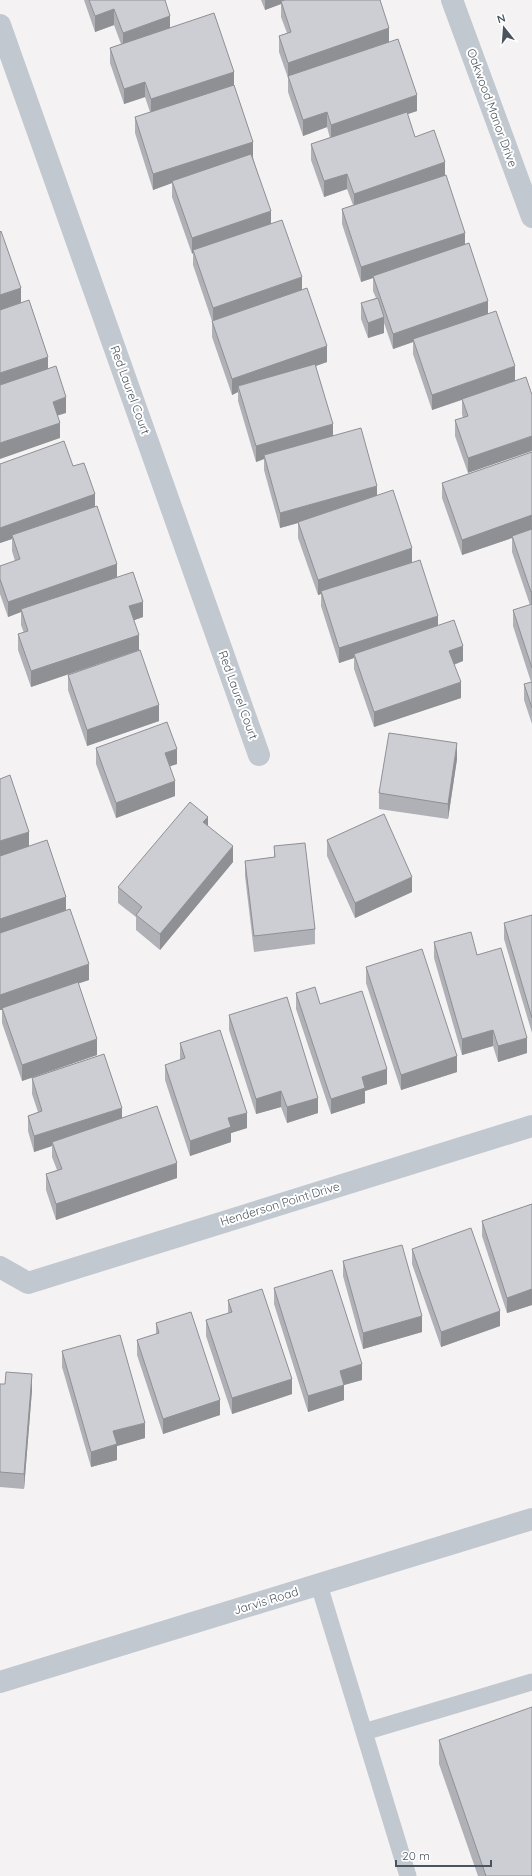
<svg xmlns="http://www.w3.org/2000/svg" width="532" height="1876" viewBox="0 0 532 1876" font-family="Quicksand,sans-serif">
  <style>
    .lines { fill: none; stroke-linecap: round; stroke-linejoin: round }
    .service { stroke: #c1c8cf; stroke-width: 17 }
    .minor { stroke: #c1c8cf; stroke-width: 22 }
    .tertiary { stroke: #c1c8cf; stroke-width: 22 }
    .wall { fill: #afb1b6 }
    .shaded-wall { fill: #8f9094 }
    .building { fill: #ccced4; stroke: #8f9094 }
    .labels { text-anchor: middle; stroke-width: 4; stroke-linejoin: round; paint-order: stroke }
    .street-label { font-size: 12px; fill: #4b545e; stroke: #fff }
  </style>
  <rect width="100%" height="100%" fill="#f4f2f2"/>
  <g class="lines">
    <path class="service" d="M319 1585 408 1876
      M364 1732 532 1682"/>
    <path class="minor" d="M452 0 532 217
      M0 25 259 755
      M0 1267 28 1283 532 1126"/>
    <path class="tertiary" d="M0 1682 532 1519"/>
  </g>
  <path class="wall" d="M84 0H165L170 28 234 85 253 157 271 223 302 290 327 362 316 366 333 435 377 495 412 562 438 625 463 661 454 665 461 698 374 727 354 669V658L339 663 321 606V594L318 595 298 538V523L280 528 264 470V459L256 462 238 401V392L232 395 212 337V321L193 265V253L192 254 172 197V183L153 190 135 133V117L150 112 145 97 124 104 110 63V48L121 44 114 25 95 32Z
    M261 0H380L389 42 417 111 407 114 415 137 445 175 465 244 469 243 468 473 455 436V420L463 418 462 414V400L432 410 413 354V342L393 349 384 323V333L368 338 361 319V303L376 298 373 291V278L361 282 342 224V209L353 205 347 189 324 197 311 160V144L330 138 327 127 303 136 288 92V78L279 52V36L287 33 281 17V4L265 10Z
    M532 452V724L524 700V684L531 682 513 626V610L530 605 512 552V538L462 555 442 498V483Z
    M0 464 73 466 95 507 117 577 143 617 134 620 139 650 31 687 18 650V634L24 633 21 625V612L8 617 0 594V566L15 561 12 551V539L0 543Z
    M68 675 159 721 87 746 68 690Z
    M96 748 177 764 170 766 175 796 116 818 96 764Z
    M457 759 448 819 379 809V793Z
    M0 779 29 846 66 910 89 980 78 983 97 1055 22 1081 2 1023V1010H0Z
    M208 826 233 862 160 950 136 930V917L118 903V887Z
    M327 840 412 892 355 918 327 856Z
    M274 846 315 929V944L254 952 245 876V861L274 857Z
    M532 916V1033L504 939V923Z
    M434 942 477 955 527 1053 498 1062 493 1046 462 1055 434 958Z
    M366 967 457 1072 401 1090 366 983Z
    M296 993 320 1004 387 1084 365 1091V1103L331 1114 296 1009Z
    M229 1015 318 1113 287 1123 281 1107 256 1114 229 1030Z
    M180 1043 247 1128 231 1133V1142L190 1156 165 1080V1065L180 1060Z
    M32 1078 122 1118 177 1178 56 1220 46 1190V1174L57 1170 52 1157V1146L34 1152 28 1131V1116L38 1112 32 1094Z
    M532 1204V1305L507 1313 482 1236V1221Z
    M412 1249 500 1326 441 1347 412 1264Z
    M343 1261 422 1332 363 1349 343 1276Z
    M274 1288 362 1380 344 1385V1400L308 1412 274 1304Z
    M228 1300 292 1394 232 1414 206 1336V1320L228 1313Z
    M156 1323 220 1415 163 1434 137 1355V1340L156 1334Z
    M62 1351 145 1438 117 1446V1460L91 1467 62 1367Z
    M0 1384 32 1390 24 1489 0 1487Z
    M439 1740 532 1876H478L439 1764Z"/>
  <path class="shaded-wall" d="M265 0H293L281 1V4L265 10Z
    M114 9V25L95 32V16Z
    M170 16V32L123 48V33Z
    M389 28V43L288 76V78V63Z
    M234 72V87L151 115V99Z
    M145 82V97L124 104V89Z
    M417 95V111L331 140V125Z
    M327 112V127L303 136V120Z
    M253 142V157L173 183 172 181V183L153 190V174Z
    M445 162V178L354 209V194Z
    M347 174V189L324 197V181Z
    M271 211V227L193 250V253L192 254V238Z
    M465 233V248L373 276V278L361 282V267Z
    M302 277V293L213 323V308Z
    M21 288V304L0 311V295Z
    M488 301V316L413 339V342L393 349V334Z
    M384 317V333L368 338V323Z
    M327 346V362L240 392 238 386V392L232 395V379Z
    M48 357V372L0 388V373Z
    M515 366V381L432 410V395Z
    M66 397V413L53 417V402Z
    M60 423V438L0 459V443Z
    M333 424V439L264 455V459L256 462V446Z
    M532 436V451L468 473V458Z
    M377 486V501L280 528V513Z
    M95 494V510L12 535V539L0 543V528Z
    M532 515V531L512 536V538L462 555V540Z
    M412 548V563L321 591V594L318 595V580Z
    M117 564V579L21 609V612L8 617V602Z
    M532 591V607H531V592Z
    M143 602V617L129 622V606Z
    M438 616V632L354 654V658L339 663V648Z
    M139 635V650L31 687V671Z
    M463 646V661L449 666V651Z
    M461 682V698L374 727V712Z
    M159 705V721L87 746V730Z
    M457 743V759L448 819V804Z
    M177 749V764L165 768V753Z
    M175 781V796L116 818V803Z
    M208 817V832L203 822Z
    M29 832V847L0 857V841Z
    M233 846V862L160 950V934Z
    M412 877V892L355 918V903Z
    M66 897V913L0 935V919Z
    M89 964V980L3 1009 2 1008V1010H0V995Z
    M493 1030V1046L462 1055V1039Z
    M527 1038V1053L498 1062V1046Z
    M97 1039V1055L22 1081V1065Z
    M457 1056V1072L401 1090V1075Z
    M387 1069V1084L365 1091V1103L331 1114V1099L362 1077Z
    M281 1091V1107L256 1114V1099Z
    M318 1098V1113L287 1123V1107Z
    M122 1108V1123L52 1142V1146L34 1152V1136Z
    M247 1113V1128L231 1133V1142L190 1156V1141L228 1118Z
    M177 1163V1178L56 1220V1204Z
    M532 1289V1305L507 1313V1298Z
    M500 1311V1326L441 1347V1332Z
    M422 1316V1332L363 1349V1333Z
    M362 1364V1380L344 1385V1400L308 1412V1396L340 1371Z
    M32 1374V1390L24 1489V1474Z
    M292 1379V1394L232 1414V1398Z
    M220 1400V1415L163 1434V1419Z
    M145 1423V1438L117 1446V1460L91 1467V1452L113 1431Z"/>
  <path class="building" d="M89 0H165L170 16 123 33 114 9 95 16Z
    M285 0H380L389 28 288 63 279 36 291 32 281 1Z
    M214 13 234 72 151 99 145 82 124 89 110 48Z
    M398 39 417 95 331 125 327 112 303 120 288 76Z
    M234 85 253 142 153 174 135 117Z
    M407 112 415 137 434 130 445 162 354 194 347 174 324 181 311 144Z
    M251 154 271 211 192 238 172 181Z
    M446 175 465 233 361 267 342 209Z
    M282 220 302 277 213 308 193 250Z
    M1 231 21 288 0 295V232Z
    M469 243 488 301 393 334 373 276Z
    M307 288 327 346 232 379 212 321Z
    M378 298 384 317 368 323 361 303Z
    M29 300 48 357 0 373V310Z
    M496 311 515 366 432 395 413 339Z
    M315 364 333 424 256 446 238 386Z
    M56 366 66 397 53 402 60 423 0 443V385Z
    M526 377 532 395V436L468 458 455 420 468 416 462 399Z
    M361 428 377 486 280 513 264 455Z
    M64 441 73 466 84 463 95 494 0 528V464Z
    M532 452V515L462 540 442 483Z
    M393 490 412 548 318 580 298 522Z
    M97 506 117 564 8 602 0 579V566L20 559 12 535Z
    M532 529V591L531 592 512 536Z
    M420 560 438 616 339 648 321 591Z
    M133 572 143 602 129 606 139 635 31 671 18 634 28 631 21 609Z
    M532 604V668L513 610Z
    M454 620 463 646 449 651 461 682 374 712 354 654Z
    M140 650 159 705 87 730 68 675Z
    M532 682V708L524 684Z
    M167 722 177 749 165 753 175 781 116 803 96 748Z
    M389 733 457 743 448 804 379 793Z
    M10 775 29 832 0 841V779Z
    M190 802 208 817 203 822 233 846 160 934 136 915 142 907 118 887Z
    M384 814 412 877 355 903 327 840Z
    M47 840 66 897 0 919V856Z
    M305 843 315 929 254 936 245 861 275 857 274 846Z
    M70 909 89 964 0 995V933Z
    M532 915V1018L504 923Z
    M471 932 477 955 501 948 527 1038 498 1046 493 1030 462 1039 434 942Z
    M422 949 457 1056 401 1075 366 967Z
    M78 982 97 1039 22 1065 2 1008Z
    M315 987 320 1004 362 991 387 1069 362 1077 365 1088 331 1099 296 993Z
    M287 997 318 1098 287 1107 281 1091 256 1099 229 1015Z
    M220 1030 247 1113 228 1118 231 1127 190 1141 165 1065 185 1058 180 1043Z
    M104 1054 122 1108 34 1136 28 1116 42 1111 32 1078Z
    M157 1106 177 1163 56 1204 46 1174 62 1169 52 1142Z
    M532 1204V1289L507 1298 482 1221Z
    M471 1228 500 1311 441 1332 412 1249Z
    M402 1245 422 1316 363 1333 343 1261Z
    M332 1270 362 1364 340 1371 344 1385 308 1396 274 1288Z
    M262 1289 292 1379 232 1398 206 1320 232 1312 228 1300Z
    M191 1312 220 1400 163 1419 137 1340 159 1333 156 1323Z
    M120 1335 145 1423 113 1431 117 1444 91 1452 62 1351Z
    M6 1372 32 1374 24 1474 0 1472V1384H5Z
    M532 1707V1876H486L439 1740Z"/>
  <g class="labels">
    <g class="street-label">
      <text transform="translate(492 108) rotate(70)" y="4">Oakwood Manor Drive</text>
      <text transform="translate(130 390) rotate(70)" y="4">Red Laurel Court</text>
      <text transform="translate(238 695) rotate(70)" y="4">Red Laurel Court</text>
      <text transform="translate(280 1204) rotate(-17)" y="4">Henderson Point Drive</text>
      <text transform="translate(266 1601) rotate(-17)" y="4">Jarvis Road</text>
    </g>
  </g>
  <g transform="translate(504 28) rotate(343)" stroke="#ffffff" stroke-width="3" paint-order="stroke">
  <path d="M0-3L7 15L0 10L-7 15Z" fill="#4b545e"/>
  <text y="-6" font-size="11" font-weight="bold" text-anchor="middle" fill="#4b545e">N</text>
  </g>
  <path d="M396 1860v6h95v-6" fill="none" stroke="#4b545e" stroke-width="2"/>
  <text x="402" y="1860" font-size="12" fill="#4b545e" stroke="#ffffff" stroke-width="3" paint-order="stroke">20 m</text>
</svg>
